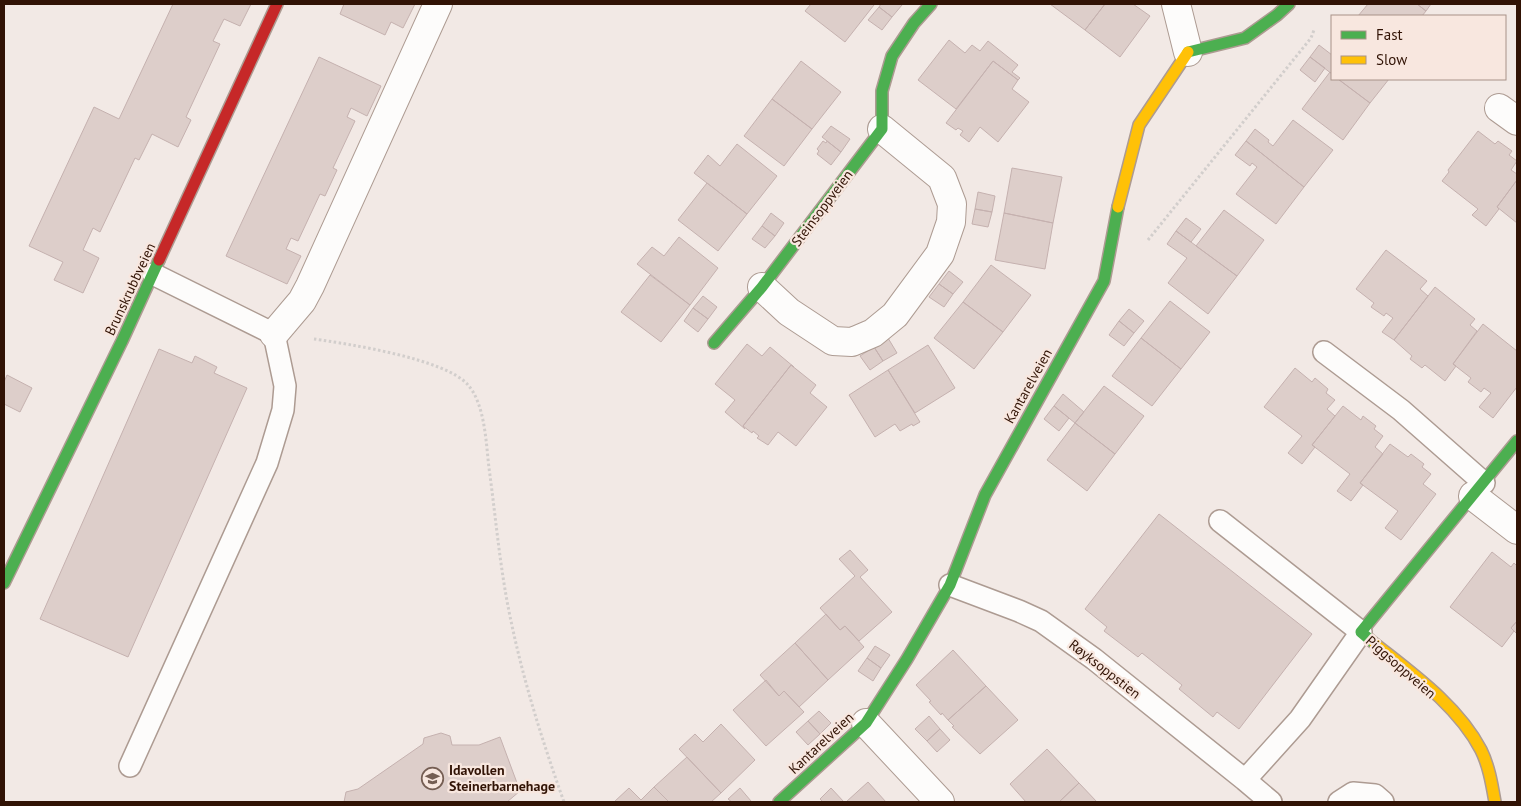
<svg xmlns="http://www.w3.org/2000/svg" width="1521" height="806" viewBox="0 0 1521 806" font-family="'PT Sans',sans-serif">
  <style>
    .building { fill: #ddceca; stroke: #c5b1af }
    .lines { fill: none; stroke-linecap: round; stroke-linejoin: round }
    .lane-casing { stroke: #ad9b92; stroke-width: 24 }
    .street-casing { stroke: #ad9b92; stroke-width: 30 }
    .fast-casing { stroke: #ad9b92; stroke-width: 14 }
    .slow-casing { stroke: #ad9b92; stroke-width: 14 }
    .jam-casing { stroke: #ad9b92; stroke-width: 14 }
    .path { stroke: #d2cecc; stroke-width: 3; stroke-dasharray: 2.5 2.5; stroke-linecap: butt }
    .lane { stroke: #fdfcfb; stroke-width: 21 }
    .street { stroke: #fdfcfb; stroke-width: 28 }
    .fast { stroke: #4caf50; stroke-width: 11 }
    .slow { stroke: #ffc107; stroke-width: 11 }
    .jam { stroke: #c62828; stroke-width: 11 }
    .labels { text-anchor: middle; stroke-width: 4.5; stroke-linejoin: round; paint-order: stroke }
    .street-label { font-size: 14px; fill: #311305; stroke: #f8e7df }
    .poi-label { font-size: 14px; font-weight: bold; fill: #311305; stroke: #f8e7df; text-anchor: start }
  </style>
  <rect width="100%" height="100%" fill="#f2e9e5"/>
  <path class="building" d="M173 4H251L240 26 224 19 213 41 220 44 186 117 191 120 178 147 152 134 139 160 135 158 100 232 93 228 83 250 99 258 83 293 54 280 63 262 29 246 94 107 119 119Z
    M344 4H415L403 28 391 22 385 35 340 14Z
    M811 4H873L874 5 845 42 805 11Z
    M881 4H900L902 5 892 17 879 7Z
    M1050 4H1105L1085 30Z
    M1105 4H1133L1150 16 1120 57 1085 30Z
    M1368 4H1417L1426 11 1422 16H1358Z
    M1417 4H1431L1426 11Z
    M879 7 892 17 882 30 868 20Z
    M949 40 965 53 972 45 980 51 988 41 1018 65 1012 72 1020 78 1018 80 993 61 956 109 918 80Z
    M1319 45 1332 55V74L1310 57Z
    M319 57 381 86 367 116 351 108 347 117 355 121 333 168 337 170 325 196 320 194 298 241 291 238 286 249 301 256 287 284 226 256Z
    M1310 57 1325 68 1315 82 1300 70Z
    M801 61 841 92 812 129 772 99Z
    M993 61 1018 80 1012 89 1029 102 998 142 980 127 969 142 960 135 963 131 958 128 956 130 946 123Z
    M1330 72 1332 74V79H1338L1370 103 1343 140 1302 109Z
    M1338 79H1389L1370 103Z
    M772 99 812 129 784 166 744 136Z
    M1293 120 1333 150 1304 187 1246 141 1255 129 1269 140 1268 142 1273 146Z
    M831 126 850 139 841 152 822 137Z
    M1478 131 1495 144 1498 141 1512 151 1509 155 1517 161 1511 170 1517 174V180L1497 207 1499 209 1486 226 1472 215 1478 209 1442 181 1449 172 1448 170Z
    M823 141 826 143 827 141 841 152 831 165 817 154 819 151 817 149Z
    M1246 141 1304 187 1276 224 1236 194 1257 167 1252 163 1250 166 1235 155Z
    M737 144 777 176 747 214 694 173 708 155 720 166Z
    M1012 168 1062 177 1053 223 1004 213Z
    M1517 180V223L1497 207Z
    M707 183 747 214 718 251 678 220Z
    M978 192 995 196 992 212 975 209Z
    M975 209 992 212 988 227 972 224Z
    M1224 210 1264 240 1237 276 1196 246Z
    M771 213 784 223 775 236 762 226Z
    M1004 213 1053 223 1045 269 995 260Z
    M1186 218 1201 229 1191 242 1176 231Z
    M762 226 775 236 765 248 752 239Z
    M1176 231 1237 276 1208 314 1168 283 1187 258 1167 244Z
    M679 237 718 268 690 305 637 264 652 247 664 256Z
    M1386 250 1427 281 1420 289 1428 296 1394 340 1382 332 1393 318 1386 313 1384 316 1371 307 1374 303 1356 289Z
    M991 265 1031 295 1003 332 963 302Z
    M949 271 963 282 953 294 939 284Z
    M650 275 690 305 661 342 621 312Z
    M939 284 953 294 944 307 929 297Z
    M1435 287 1475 319 1470 325 1477 331 1453 364 1456 366 1445 381 1425 365 1422 368 1410 359 1412 356 1394 340Z
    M703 296 717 307 708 319 693 308Z
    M1170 301 1210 332 1181 369 1141 338Z
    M963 302 1003 332 974 369 934 338Z
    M693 308 708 319 698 332 684 321Z
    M1129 309 1144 321 1134 333 1119 321Z
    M1119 321 1134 333 1124 346 1109 335Z
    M1483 324 1517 351V387L1493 418 1479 407 1491 393 1484 388 1481 392 1468 382 1471 378 1453 364Z
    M888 338 897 353 883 361 874 347Z
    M1141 338 1181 369 1152 406 1112 376Z
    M747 344 762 356 770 347 794 367 791 365 743 426 745 429 725 412 735 400 715 384Z
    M928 345 955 388 915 413 888 370Z
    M874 347 883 361 870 370 860 356Z
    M159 349 192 363 195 356 217 367 214 373 247 388 128 657 40 619Z
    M791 365 816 385 810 393 827 407 796 446 778 432 768 445 757 438 759 436 753 431 752 433 743 426Z
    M1295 368 1312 382 1315 378 1328 389 1326 393 1335 400 1327 409 1335 416 1312 445 1315 447 1302 464 1288 453 1302 436 1264 407Z
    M888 370 920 422 913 426 912 424 900 431 895 424 875 437 849 395Z
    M7 375 32 388 20 412 4 404V382Z
    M1104 386 1144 416 1115 454 1075 423Z
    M1063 394 1084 412 1075 423 1054 406Z
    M1054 406 1069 418 1059 431 1044 419Z
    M1343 406 1361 420 1363 416 1376 426 1374 429 1383 436 1375 447 1383 454 1360 483 1363 485 1351 501 1337 491 1350 474 1312 445Z
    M1075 423 1115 454 1087 491 1047 460Z
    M1390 444 1408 457 1411 454 1424 464 1422 467 1431 474 1423 484 1436 494 1401 540 1385 528 1398 511 1360 483Z
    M1159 514 1312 634 1239 729 1217 712 1213 717 1179 689 1182 685 1142 653 1138 657 1104 631 1107 627 1085 609Z
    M850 550 868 570 860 577 892 612 859 641 845 626 840 630 820 608 855 576 839 559Z
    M1492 552 1511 567 1514 563 1517 566V621L1511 628 1514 631 1502 647 1450 607Z
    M826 614 840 630 845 626 864 647 828 680 795 643Z
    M1517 621V634L1511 628Z
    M795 643 828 680 799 707 784 691 779 696 760 675Z
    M875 646 890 655 881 668 867 658Z
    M953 650 986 686 948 720 942 713 941 715 929 702 931 701 916 685Z
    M867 658 881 668 873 681 858 671Z
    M766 680 779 696 784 691 786 693 804 712 766 746 733 710Z
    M986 686 1018 720 980 754 952 727 954 726 948 720Z
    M819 711 831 723 820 734 808 721Z
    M929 716 940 729 927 741 915 729Z
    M808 721 820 734 808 745 796 732Z
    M721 724 755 760 721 793 679 749 695 734 703 742Z
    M940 729 950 740 937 752 927 741Z
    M441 733 450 736 452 745H479L500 737 520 791 507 802H344L346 792 358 789 423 744 424 738Z
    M1047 749 1079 783 1059 802H1026L1010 784Z
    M687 757 721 793 711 802H669L654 787Z
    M868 782 886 802H846Z
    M1079 783 1097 802H1059Z
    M654 787 669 802H614L629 788 641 800Z
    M740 788 751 801 750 802H732L728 799Z
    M831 788 844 802H823L820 799Z"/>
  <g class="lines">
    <defs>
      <path id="lane" d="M1324 352 1401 410 1484 483
        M1220 521 1361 632 1300 719 1245 780
        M950 585 1019 611 1041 621 1094 659 1245 780 1271 802
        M130 766 267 463 283 410 285 386 274 334 153 274
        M1339 802 1353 793 1375 795 1383 802"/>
      <path id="street" d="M1176 4 1188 52
        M1499 108 1517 121
        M762 287 789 312 833 341 852 342 873 333 895 315 940 254 951 222 952 204 942 178 882 129
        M274 334 302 301 310 286 438 4
        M1473 496 1517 530
        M866 723 940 802"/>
      <path id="fast" d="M1188 52 1245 38 1277 15 1289 4
        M714 343 762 287 882 129V91L892 56 914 23 931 4
        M4 583 122 341 159 260
        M1375 644 1361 632 1517 441
        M779 802 866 723 907 659 950 585 985 495 1104 281 1118 207"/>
      <path id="slow" d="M1118 207 1139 125 1188 52
        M1375 644C1413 674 1458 706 1481 750 1489 766 1492 785 1495 802"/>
      <path id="jam" d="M159 260 277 4"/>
    </defs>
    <use href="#lane" class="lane-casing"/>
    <use href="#street" class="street-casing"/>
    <use href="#fast" class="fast-casing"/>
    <use href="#slow" class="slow-casing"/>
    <use href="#jam" class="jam-casing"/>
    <path class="path" d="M1148 240 1311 38 1314 30
      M314 339C349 344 446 359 468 385 485 404 486 443 489 468 496 519 500 570 511 621 524 683 543 743 564 802"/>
    <use href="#lane" class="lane"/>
    <use href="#street" class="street"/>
    <use href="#fast" class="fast"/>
    <use href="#slow" class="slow"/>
    <use href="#jam" class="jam"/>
  </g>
  <defs>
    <symbol id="school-ring" viewBox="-11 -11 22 22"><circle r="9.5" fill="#f8e7df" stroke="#755e53" stroke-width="1.5"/><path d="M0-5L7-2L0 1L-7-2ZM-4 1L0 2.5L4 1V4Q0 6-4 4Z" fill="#755e53"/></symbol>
  </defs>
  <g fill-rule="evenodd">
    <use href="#school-ring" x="420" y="766" width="25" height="25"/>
  </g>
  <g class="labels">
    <g class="street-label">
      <text transform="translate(822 208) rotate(-53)" y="5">Steinsoppveien</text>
      <text transform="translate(130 289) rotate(-65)" y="5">Brunskrubbveien</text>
      <text transform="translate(1028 386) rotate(-61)" y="5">Kantarelveien</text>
      <text transform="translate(1401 667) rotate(41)" y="5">Piggsoppveien</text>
      <text transform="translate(1105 669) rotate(38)" y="5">Røyksoppstien</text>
      <text transform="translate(821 743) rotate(-43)" y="5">Kantarelveien</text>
    </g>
    <g class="poi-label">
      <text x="449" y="775">Idavollen<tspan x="449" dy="16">Steinerbarnehage</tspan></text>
    </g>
  </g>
  <rect width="1521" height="806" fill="none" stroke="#311305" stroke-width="10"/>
  <rect x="1331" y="15" width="175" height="65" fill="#f8e7df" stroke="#a89288"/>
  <rect x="1341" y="31" width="25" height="8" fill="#4caf50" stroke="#a89288"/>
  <text x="1376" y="40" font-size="15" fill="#311305">Fast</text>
  <rect x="1341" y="56" width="25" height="8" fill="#ffc107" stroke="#a89288"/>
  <text x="1376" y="65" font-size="15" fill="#311305">Slow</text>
</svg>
